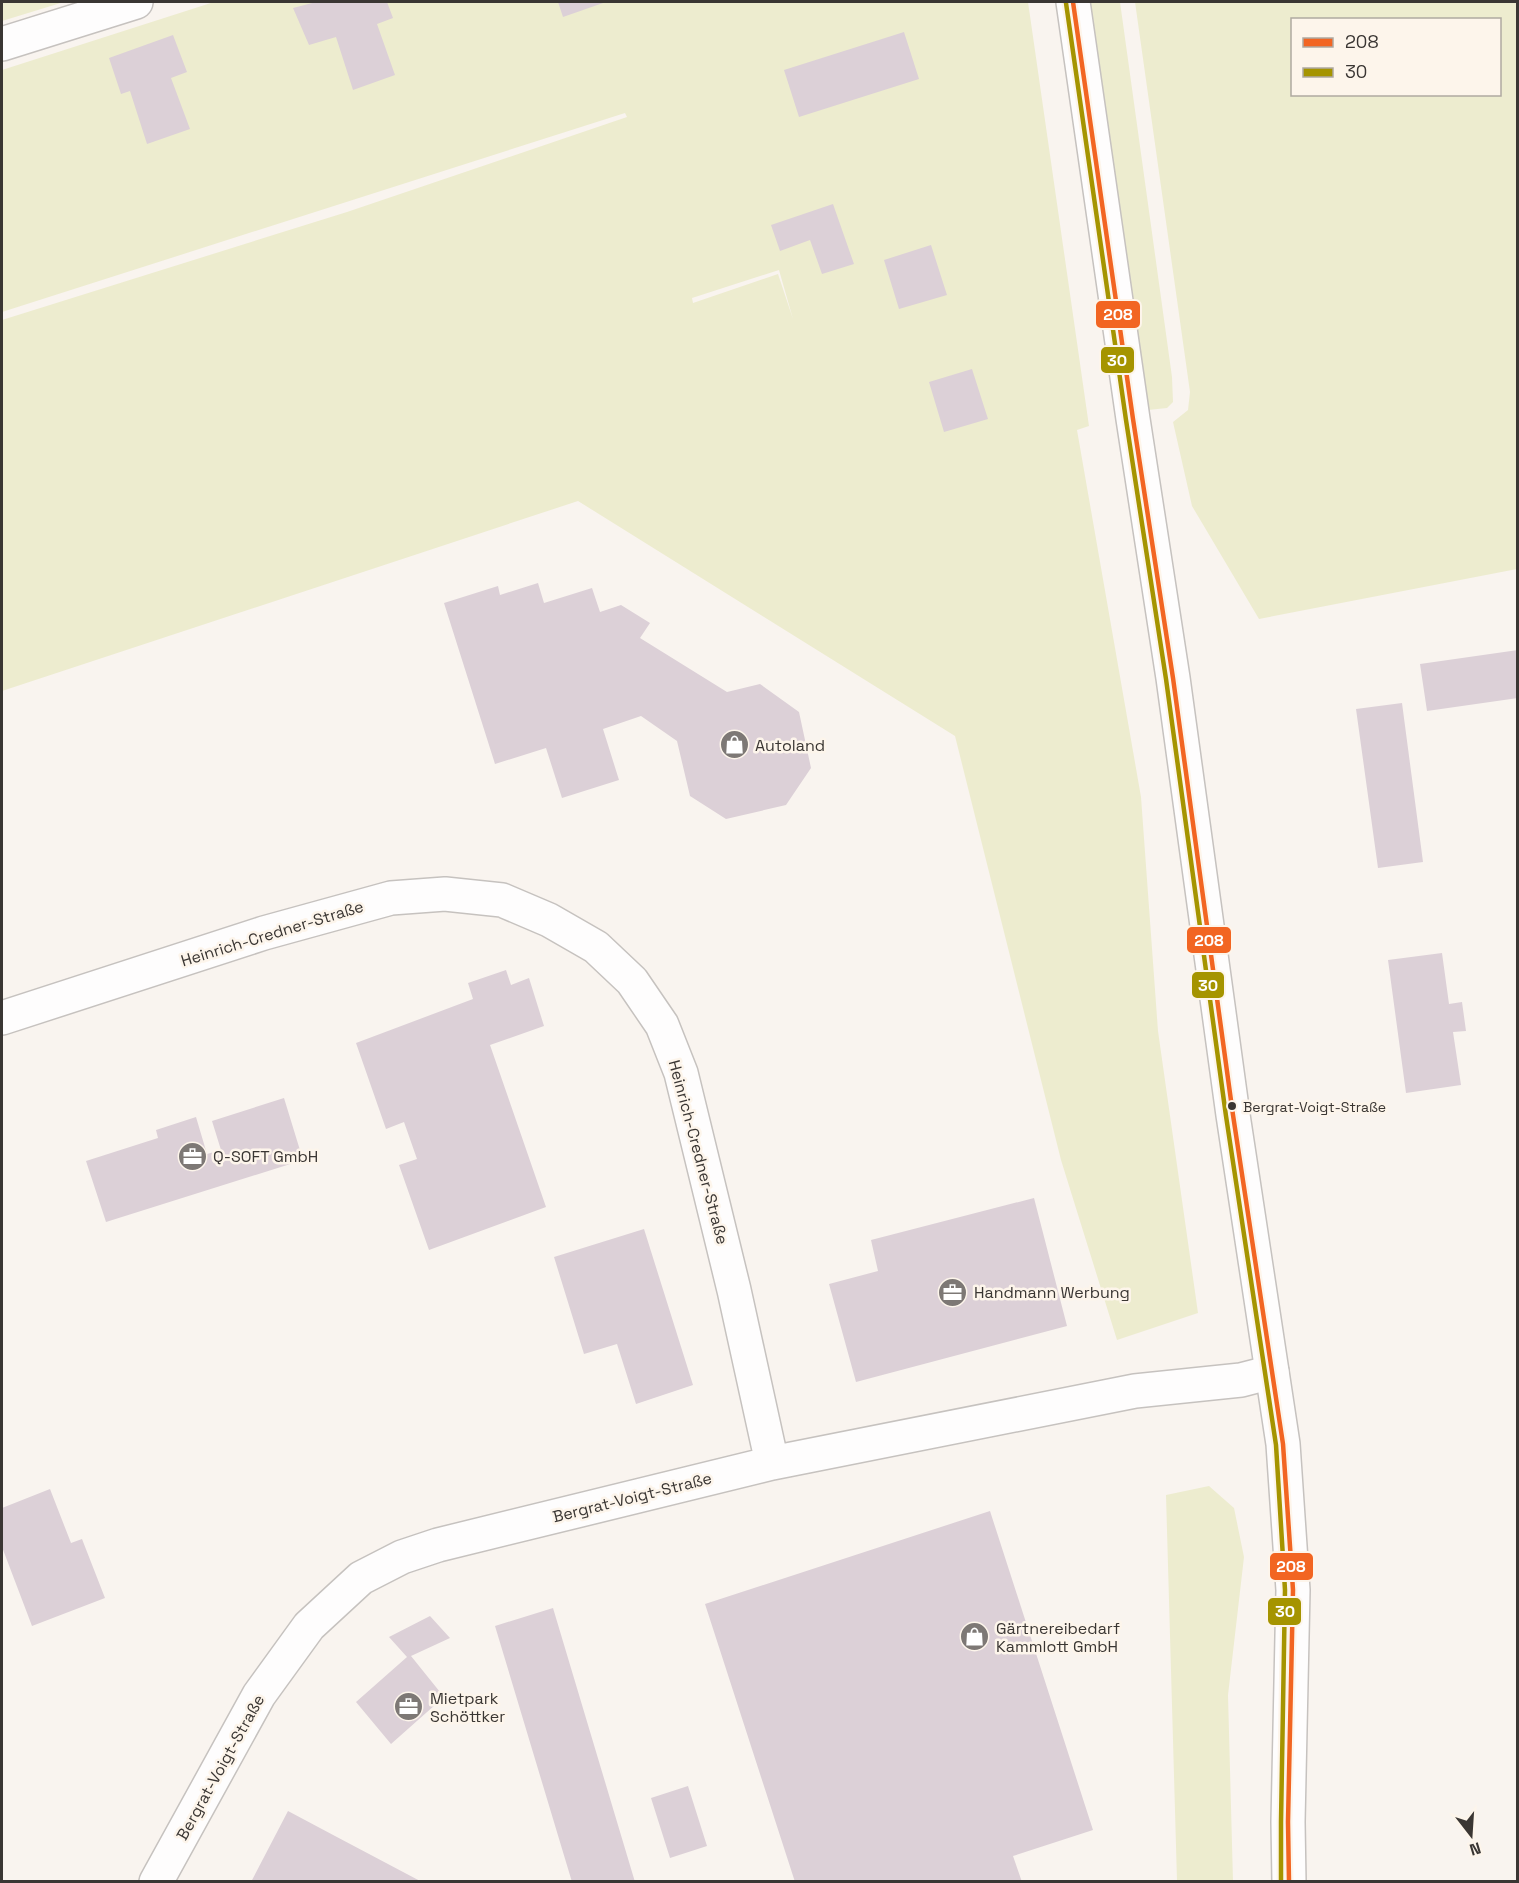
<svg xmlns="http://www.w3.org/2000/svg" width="1519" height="1883" viewBox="0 0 1519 1883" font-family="'Space Grotesk',sans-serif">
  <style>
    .green { fill: #edeccf; fill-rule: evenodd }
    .building { fill: #dcd0d7 }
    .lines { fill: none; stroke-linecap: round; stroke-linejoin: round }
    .street-casing { stroke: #c6c2bf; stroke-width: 36 }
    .secondary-casing { stroke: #c6c2bf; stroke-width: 36 }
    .street { stroke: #fefdfd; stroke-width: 33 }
    .secondary { stroke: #fefdfd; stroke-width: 33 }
    .bus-1-casing { stroke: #fdf5eb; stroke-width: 9 }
    .bus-2-casing { stroke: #fdf5eb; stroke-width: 9 }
    .bus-1 { stroke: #f26522; stroke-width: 4.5 }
    .bus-2 { stroke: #a59400; stroke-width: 4.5 }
    .bus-dot { fill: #3a3633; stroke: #fdf5eb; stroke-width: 2 }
    .labels { text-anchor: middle; stroke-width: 5; stroke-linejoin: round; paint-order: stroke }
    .bus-label { font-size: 14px; fill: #3a3633; stroke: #fdf5eb; text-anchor: start }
    .poi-label { font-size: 16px; fill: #3a3633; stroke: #fdf5eb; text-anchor: start }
    .street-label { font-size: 16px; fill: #3a3633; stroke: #fdf5eb }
    .line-badge { stroke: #fdf5eb; stroke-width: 2 }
    .badge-label { font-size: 16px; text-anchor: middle; font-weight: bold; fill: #fff }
  </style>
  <rect width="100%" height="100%" fill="#f9f4ef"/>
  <path class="green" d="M2 2H64L2 21Z
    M214 2H1028L1089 426 1077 430 1141 797 1158 1031 1198 1313 1117 1340 1061 1160 955 736 578 501 2 691V320L347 212 627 117 625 113 2 312V70ZM779 270 793 319 778 274 693 303 692 298Z
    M1090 2H1120L1172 377 1173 402 1167 408 1148 410Z
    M1135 2H1517V569L1259 619 1192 506 1173 422 1188 410 1190 392ZM1292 20H1500V94H1292Z
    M1209 1486 1234 1508 1244 1557 1228 1695 1233 1881H1177L1166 1495Z"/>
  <path class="building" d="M316 2H387L393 18 377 24 395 75 353 90 336 37 309 45 293 8Z
    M558 2H606L563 17Z
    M904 32 919 79 799 117 784 70Z
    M173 35 187 72 171 78 190 129 147 144 130 91 121 94 109 58Z
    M833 204 854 264 822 274 810 240 780 251 771 225Z
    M931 245 947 295 899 309 884 260Z
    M972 369 988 419 944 432 929 382Z
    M538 583 544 603 592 588 600 612 621 605 650 623 640 638 727 692 760 684 799 712 811 768 786 805 726 819 690 796 677 741 641 716 603 729 619 780 562 798 546 748 495 764 444 603 498 586 500 595Z
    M1518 650V698L1427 711 1420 664Z
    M1402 703 1423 862 1378 868 1356 709Z
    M1442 953 1449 1004 1462 1002 1466 1031 1453 1032 1461 1085 1406 1093 1388 960Z
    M506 970 511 985 529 978 544 1026 490 1045 546 1207 429 1250 399 1165 417 1159 404 1122 386 1129 356 1043 473 999 468 983Z
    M284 1098 303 1160 106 1222 86 1161 158 1138 156 1130 196 1117 207 1154 221 1150 212 1121Z
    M1034 1198 1067 1326 856 1382 829 1284 878 1271 871 1240Z
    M644 1229 693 1385 636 1404 617 1344 584 1354 554 1257Z
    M50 1489 71 1543 82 1539 105 1598 32 1626 2 1547V1508Z
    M990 1511 1093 1830 1013 1856 1022 1882H795L705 1604Z
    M553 1608 635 1882H572L495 1626Z
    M430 1616 450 1638 411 1656 444 1697 391 1744 356 1702 407 1657 389 1637Z
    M688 1786 707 1846 670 1858 651 1798Z
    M288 1811 335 1836 422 1882H251Z"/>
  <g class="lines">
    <defs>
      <path id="street" d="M2 44 136 2
        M2 1018 264 933 391 898 445 894 502 900 549 920 596 947 632 981 662 1025 681 1073 734 1290 772 1463
        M156 1882 259 1695 309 1626 361 1578 402 1557 438 1545 772 1463 1135 1391 1241 1380 1272 1372"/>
      <path id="secondary" d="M1073 2 1133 419 1173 678 1233 1115 1283 1444 1293 1590 1288 1822 1289 1882"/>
    </defs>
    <use href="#street" class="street-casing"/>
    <use href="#secondary" class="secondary-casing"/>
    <use href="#street" class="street"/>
    <use href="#secondary" class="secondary"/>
    <defs>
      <path id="bus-1" d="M1073 2 1133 419 1173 678 1233 1115 1283 1444 1293 1590 1288 1822 1289 1882"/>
      <path id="bus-2" d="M1066 3 1126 420 1166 679 1226 1116 1276 1445 1285 1590 1281 1822V1882"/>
    </defs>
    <use href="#bus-1" class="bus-1-casing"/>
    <use href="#bus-2" class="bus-2-casing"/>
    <use href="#bus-1" class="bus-1"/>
    <use href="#bus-2" class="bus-2"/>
  </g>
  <defs>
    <symbol id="shop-disc" viewBox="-11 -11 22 22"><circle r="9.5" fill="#7d7875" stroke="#fdf5eb"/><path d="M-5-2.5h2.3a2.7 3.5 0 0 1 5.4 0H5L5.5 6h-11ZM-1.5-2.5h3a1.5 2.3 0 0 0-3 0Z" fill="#fff"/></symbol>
    <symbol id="office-disc" viewBox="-11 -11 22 22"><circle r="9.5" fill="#7d7875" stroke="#fdf5eb"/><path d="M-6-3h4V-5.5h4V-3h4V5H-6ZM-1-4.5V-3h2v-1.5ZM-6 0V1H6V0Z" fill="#fff"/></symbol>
  </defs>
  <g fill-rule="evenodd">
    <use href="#shop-disc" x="718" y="728" width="33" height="33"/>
    <use href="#office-disc" x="176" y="1140" width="33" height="33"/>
    <use href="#office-disc" x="936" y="1276" width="33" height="33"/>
    <use href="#shop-disc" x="958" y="1620" width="33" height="33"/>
    <use href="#office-disc" x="392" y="1690" width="33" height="33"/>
  </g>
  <circle class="bus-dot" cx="1232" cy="1106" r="5"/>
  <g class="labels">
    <g class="bus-label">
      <text x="1243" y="1112">Bergrat-Voigt-Straße</text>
    </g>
    <g class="poi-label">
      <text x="755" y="751">Autoland</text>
      <text x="213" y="1162">Q-SOFT GmbH</text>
      <text x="974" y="1298">Handmann Werbung</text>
      <text x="996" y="1634">Gärtnereibedarf<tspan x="996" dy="18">Kammlott GmbH</tspan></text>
      <text x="430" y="1704">Mietpark<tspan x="430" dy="18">Schöttker</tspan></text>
    </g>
    <g class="street-label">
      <text transform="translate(272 933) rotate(-17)" y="6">Heinrich-Credner-Straße</text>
      <text transform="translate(699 1152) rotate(75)" y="6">Heinrich-Credner-Straße</text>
      <text transform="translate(632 1497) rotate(-14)" y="6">Bergrat-Voigt-Straße</text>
      <text transform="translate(220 1767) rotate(-61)" y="6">Bergrat-Voigt-Straße</text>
    </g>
  </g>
  <g class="line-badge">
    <rect x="1095" y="300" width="46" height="29" rx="6" fill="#f26522"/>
    <rect x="1100" y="346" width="35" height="28" rx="6" fill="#a59400"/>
    <rect x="1186" y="926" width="46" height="28" rx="6" fill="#f26522"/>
    <rect x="1191" y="971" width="34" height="28" rx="6" fill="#a59400"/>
    <rect x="1269" y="1552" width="45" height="29" rx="6" fill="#f26522"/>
    <rect x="1267" y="1597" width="35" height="29" rx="6" fill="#a59400"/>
  </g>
  <g class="badge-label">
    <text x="1118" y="320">208</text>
    <text x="1117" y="366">30</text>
    <text x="1209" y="946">208</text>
    <text x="1208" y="991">30</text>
    <text x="1291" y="1572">208</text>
    <text x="1285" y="1617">30</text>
  </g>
  <rect width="1519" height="1883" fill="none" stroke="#3a3633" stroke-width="6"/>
  <rect x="1291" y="18" width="210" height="78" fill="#fdf5eb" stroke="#afa9a1" stroke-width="1.5"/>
  <rect x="1303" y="38" width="30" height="9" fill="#f26522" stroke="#afa9a1" stroke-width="1.5"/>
  <text x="1345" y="48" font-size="18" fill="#3a3633">208</text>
  <rect x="1303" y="68" width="30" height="9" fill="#a59400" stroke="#afa9a1" stroke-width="1.5"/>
  <text x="1345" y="78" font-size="18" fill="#3a3633">30</text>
  <g transform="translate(1471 1835) rotate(163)" stroke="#fdf5eb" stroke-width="4.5" paint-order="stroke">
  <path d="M0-4.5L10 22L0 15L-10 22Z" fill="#3a3633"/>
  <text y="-9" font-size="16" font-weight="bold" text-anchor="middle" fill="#3a3633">N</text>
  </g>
</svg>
